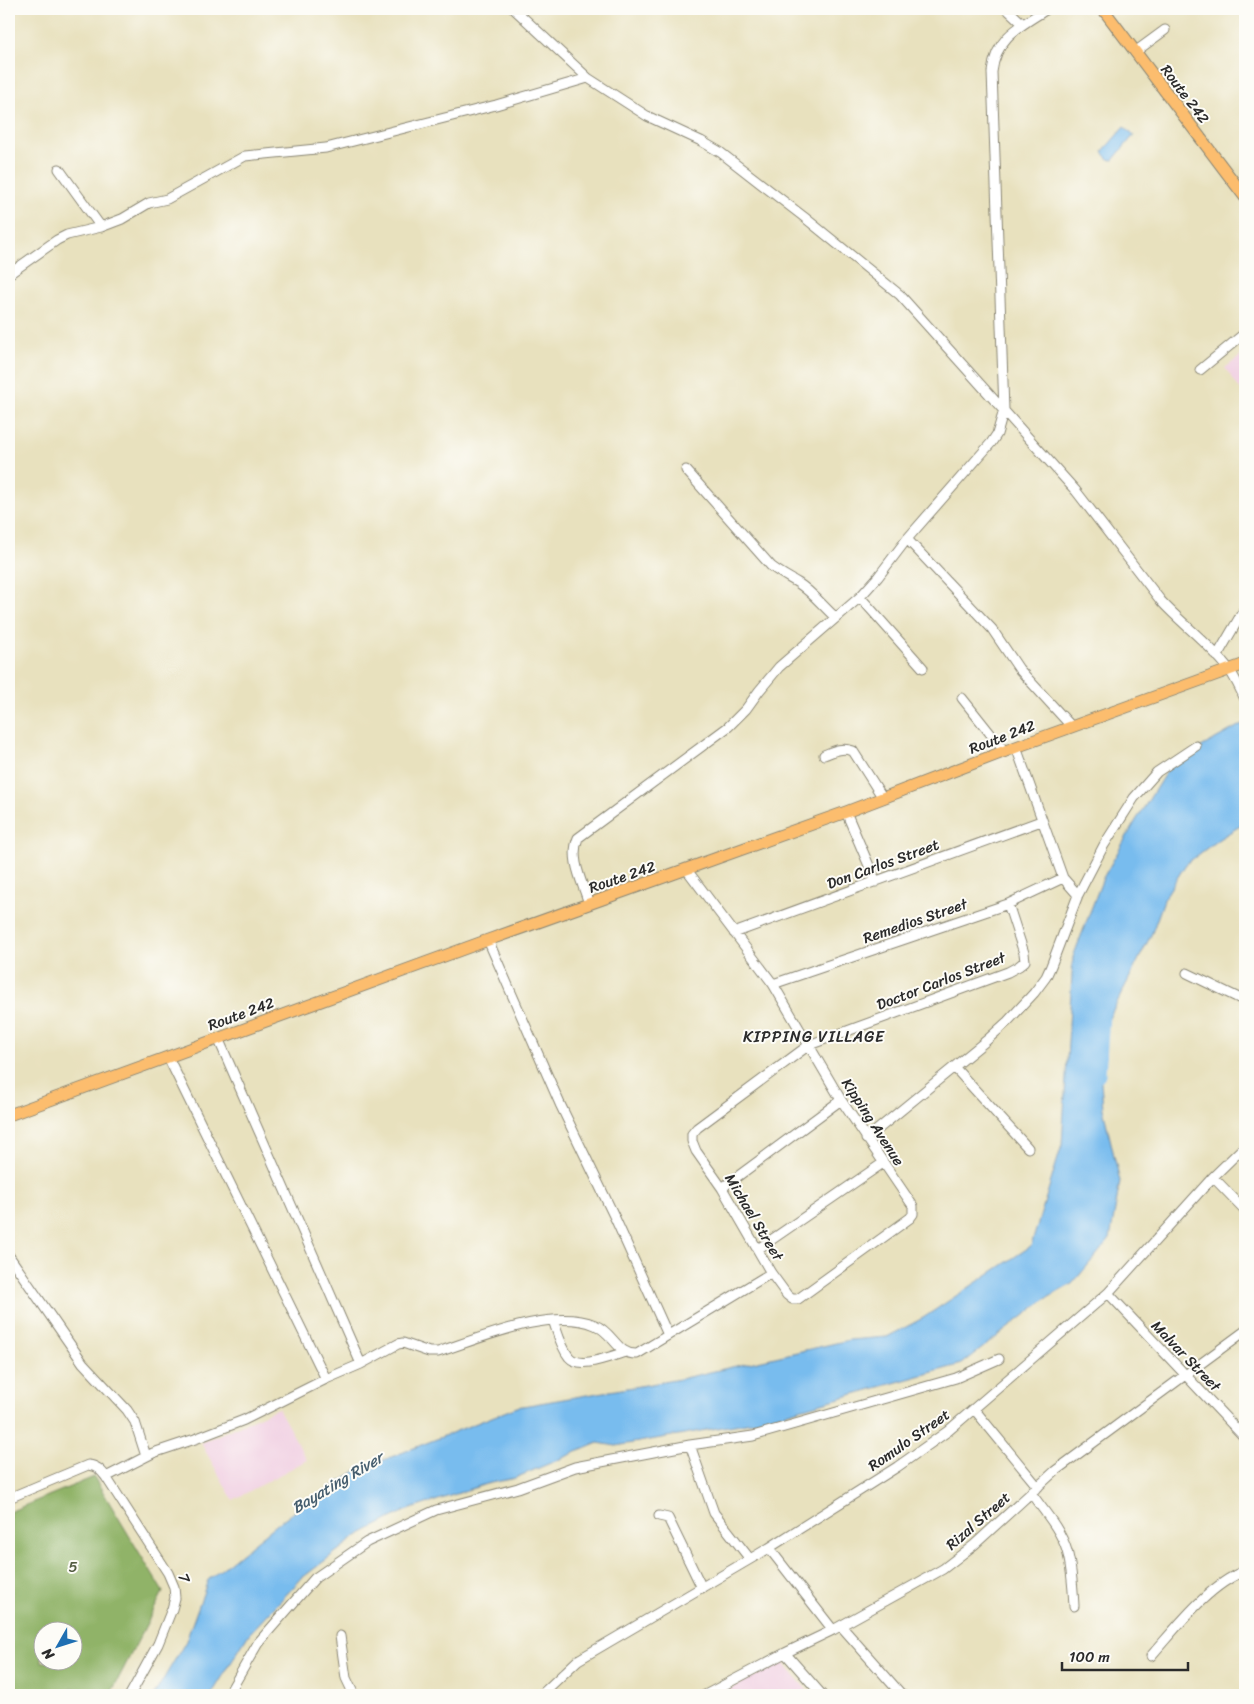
<svg xmlns="http://www.w3.org/2000/svg" width="1254" height="1704" viewBox="0 0 1254 1704" font-family="Sriracha,sans-serif">
  <style>
    .built { fill: #f1d0e3 }
    .forest { fill: #90b368; stroke: #5e6f4a; fill-rule: evenodd }
    .water { fill: #78bcee; stroke: #52748c }
    .lines { fill: none; stroke-linecap: round; stroke-linejoin: round }
    .river { stroke: #78bcee; stroke-width: 15 }
    .minor-casing { stroke: #8a8674; stroke-width: 11 }
    .major-casing { stroke: #8a8674; stroke-width: 13 }
    .minor { stroke: #fff; stroke-width: 9 }
    .major { stroke: #fcbd6e; stroke-width: 11 }
    .labels { text-anchor: middle; stroke-width: 4; stroke-linejoin: round; paint-order: stroke }
    .street-label { font-size: 15px; fill: #2b2b2b; stroke: #fdfcf7 }
    .park-label { font-size: 15px; fill: #545d42; stroke: #fdfcf7 }
    .neighbourhood-label { font-size: 16px; letter-spacing: 1px; fill: #2b2b2b; stroke: #fdfcf7 }
    .water-label { font-size: 16px; font-style: italic; fill: #465e6f; stroke: #fdfcf7 }
  </style>
  <rect width="100%" height="100%" fill="#fdfcf7"/>
  <filter id="ink" filterUnits="userSpaceOnUse"><feTurbulence type="fractalNoise" baseFrequency=".02" numOctaves="2"/><feDisplacementMap in="SourceGraphic" scale="10" xChannelSelector="R" yChannelSelector="G"/><feConvolveMatrix kernelMatrix="1 2 1 2 8 2 1 2 1" color-interpolation-filters="sRGB"/></filter>
  <filter id="wash" filterUnits="userSpaceOnUse"><feTurbulence type="fractalNoise" baseFrequency=".0096" numOctaves="4" result="noise"/><feDisplacementMap in="SourceGraphic" scale="20" xChannelSelector="R" yChannelSelector="G"/><feGaussianBlur stdDeviation="1.12" result="paint"/><feColorMatrix in="noise" values="0 0 0 0 0 0 0 0 0 0 0 0 0 0 0 0 0 1.4 0 .05"/><feComposite in="paint" operator="in"/></filter>
  <g filter="url(#wash)">
    <rect width="100%" height="100%" fill="#e8e1be"/>
    <path class="built" d="M1245 353V396L1225 368Z
      M278 1408 307 1460 233 1500 201 1443Z
      M783 1662 811 1695H726L724 1692Z"/>
    <path class="forest" d="M94 1477 163 1592 110 1695H88L72 1687 68 1695H9V1512ZM42 1632H72V1662H42Z"/>
    <path class="water" d="M1124 127 1134 135 1113 160C1108 160 1105 155 1103 151Z
      M1242 724H1245V823L1219 839 1186 864 1165 897 1152 933 1098 1040 1103 1109 1120 1181 1110 1239 1072 1284 1044 1300 962 1364 757 1421 616 1446 598 1443 515 1478 486 1484 405 1511 357 1536 302 1578 249 1634 211 1695H154L186 1641 208 1580 285 1518 356 1471 517 1407 680 1379 849 1340 887 1337 923 1318 1031 1246 1062 1145 1073 957 1103 878 1135 822 1171 764Z"/>
    <g class="lines">
      <path class="river" d="M1098 1074 1102 1015"/>
    </g>
  </g>
  <g filter="url(#ink)">
    <g class="lines">
      <defs>
        <path id="minor" d="M514 9 588 78 647 116 701 141 720 152 804 217 900 295 1076 491 1161 601C1182 624 1209 643 1228 668 1235 677 1240 689 1245 699
          M1007 9 1023 24
          M1242 9 1245 12
          M1135 52 1165 30
          M59 169 101 227
          M9 274 57 240 67 235 101 227 122 219 149 203 167 199 245 156 326 148 496 105 588 78
          M1200 370 1245 333
          M686 470 771 566C780 573 788 577 798 583 812 592 823 606 835 617
          M907 539 992 629 1019 669 1072 727
          M860 597 923 668
          M1217 656 1245 608
          M962 698 1005 752
          M1016 747 1063 878 1078 895
          M824 755C834 751 842 747 853 751L883 798
          M846 812 876 882
          M687 870 773 984 841 1100 913 1206V1214L910 1218 798 1299H792L787 1295 771 1273 722 1188 696 1151 692 1141V1134L697 1128 809 1045 1008 972 1019 966 1025 961 1024 953 1008 904
          M589 904C583 883 569 859 578 838L728 727 746 709 759 691 779 667 860 597 878 577 907 539 991 443 997 434 1004 410 992 72C996 37 1019 27 1047 9
          M734 933 1041 821
          M488 940 560 1104 615 1218 668 1335
          M1187 973 1245 1001
          M773 984 1008 904 1063 878
          M218 1038 361 1364
          M168 1057 326 1379
          M955 1068 1028 1148
          M866 1139 987 1040 1008 1021 1034 993 1046 977 1051 966 1078 895 1104 845 1134 798 1157 772 1196 746
          M1213 1177 1245 1210
          M722 1188 841 1100
          M758 1249 883 1163
          M9 1256 83 1363 127 1410 135 1422 146 1456
          M1108 1293 1245 1438
          M553 1320C557 1331 561 1347 569 1357 580 1370 611 1356 626 1352
          M974 1409 1038 1487
          M690 1445 714 1513 750 1559
          M106 1477 153 1453 195 1439 244 1420 326 1379 361 1364 398 1344 403 1343 429 1352H438C481 1338 552 1307 595 1325 614 1333 617 1355 637 1354L771 1273
          M1031 1493C1044 1511 1061 1530 1067 1551 1072 1568 1073 1588 1074 1606
          M9 1498 88 1465C97 1466 101 1470 106 1477L168 1573 174 1587 175 1598 172 1609 158 1644 130 1695
          M659 1516 668 1518 702 1588
          M769 1548 833 1630
          M841 1626 902 1695
          M340 1636 346 1678 354 1695
          M785 1653 822 1695
          M1151 1656C1176 1628 1209 1584 1245 1571
          M228 1695 258 1643 315 1578 367 1542 436 1510 518 1488 575 1467 690 1445 753 1436 956 1378 999 1359
          M541 1695 578 1660 769 1548 897 1467 948 1431 1108 1293 1213 1177 1245 1146
          M705 1695 785 1653 833 1630 943 1569 974 1545 1055 1471 1245 1331
          M1240 1695 1245 1694"/>
        <path id="major" d="M1103 9 1245 197
          M9 1115 488 940 846 812 1016 747 1245 664"/>
      </defs>
      <use href="#minor" class="minor-casing"/>
      <use href="#major" class="major-casing"/>
      <use href="#minor" class="minor"/>
      <use href="#major" class="major"/>
    </g>
  </g>
  <g class="labels">
    <g class="street-label">
      <text transform="translate(1185 94) rotate(53)" y="5">Route 242</text>
      <text transform="translate(1002 737) rotate(-21)" y="5">Route 242</text>
      <text transform="translate(883 864) rotate(-20)" y="5">Don Carlos Street</text>
      <text transform="translate(622 877) rotate(-19)" y="5">Route 242</text>
      <text transform="translate(915 921) rotate(-19)" y="5">Remedios Street</text>
      <text transform="translate(941 981) rotate(-21)" y="5">Doctor Carlos Street</text>
      <text transform="translate(241 1014) rotate(-20)" y="5">Route 242</text>
      <text transform="translate(873 1122) rotate(57)" y="5">Kipping Avenue</text>
      <text transform="translate(754 1217) rotate(59)" y="5">Michael Street</text>
      <text transform="translate(1186 1356) rotate(46)" y="5">Malvar Street</text>
      <text transform="translate(909 1440) rotate(-35)" y="5">Romulo Street</text>
      <text transform="translate(978 1521) rotate(-41)" y="5">Rizal Street</text>
      <text transform="translate(184 1578) rotate(71)" y="5">7</text>
    </g>
    <g class="park-label">
      <text x="73" y="1572">5</text>
    </g>
    <g class="neighbourhood-label">
      <text x="814" y="1042">KIPPING VILLAGE</text>
    </g>
    <g class="water-label">
      <text transform="translate(337 1482) rotate(-31)" y="6">Bayating River</text>
    </g>
  </g>
  <rect width="1254" height="1704" fill="none" stroke="#fdfcf7" stroke-width="30"/>
  <g transform="translate(58 1646) rotate(231)"><circle r="24" fill="#fdfcf7" stroke="#a9a8a5"/>
  <path d="M0-4L9 19L0 12L-9 19Z" fill="#1f6fb2"/>
  <text y="-8" font-size="14" font-weight="bold" text-anchor="middle" fill="#2b2b2b">N</text>
  </g>
  <path d="M1062 1662v8h126v-8" fill="none" stroke="#2b2b2b" stroke-width="2.5"/>
  <text x="1069" y="1662" font-size="15" fill="#2b2b2b" stroke="#fdfcf7" stroke-width="4" paint-order="stroke">100 m</text>
</svg>
